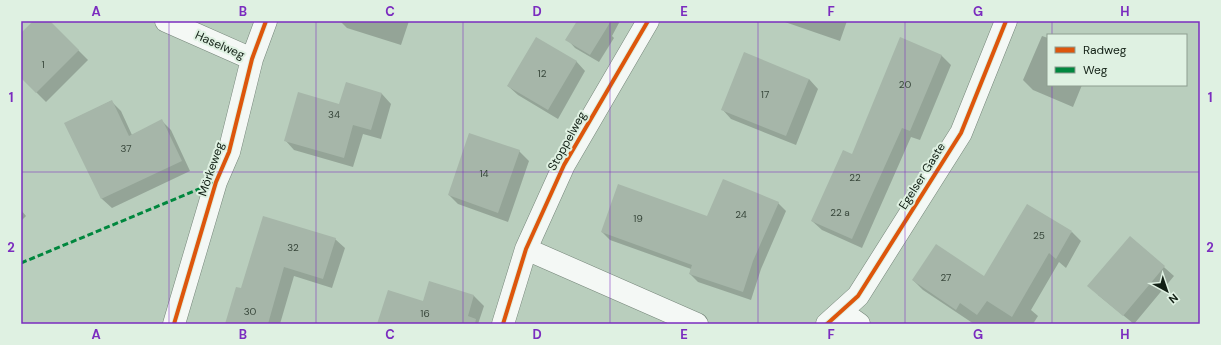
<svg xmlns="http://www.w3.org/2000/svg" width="1221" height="345" viewBox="0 0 1221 345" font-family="'DM Sans',sans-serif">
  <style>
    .shadow { fill: #0003 }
    .building { fill: #a6b6a9 }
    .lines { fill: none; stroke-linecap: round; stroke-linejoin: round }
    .minor-casing { stroke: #758579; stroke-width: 23 }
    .minor { stroke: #f4f8f5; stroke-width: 22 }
    .quiet { stroke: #00873e; stroke-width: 3; stroke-dasharray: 6 3; stroke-linecap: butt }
    .cycleway-casing { stroke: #dff1e2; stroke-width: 6 }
    .cycleway { stroke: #dd560c; stroke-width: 4 }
    .grid { fill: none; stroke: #7b2cbf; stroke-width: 1; stroke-opacity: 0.55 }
    .labels { text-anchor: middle; stroke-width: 4; stroke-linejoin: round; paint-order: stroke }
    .number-label { font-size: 10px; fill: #37463a }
    .street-label { font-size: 12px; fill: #111f14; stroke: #dff1e2 }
    .neatline { fill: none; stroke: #7b2cbf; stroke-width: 1.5 }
    .grid-label { font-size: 13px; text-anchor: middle; font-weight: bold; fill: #7b2cbf }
  </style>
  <rect width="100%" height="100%" fill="#b9cebd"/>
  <path class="shadow" d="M34 21H49L88 60 46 102 21 77V34Z
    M340 21H409L401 45 347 28Z
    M578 21H620L612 36 614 38 599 62 575 48 567 39Z
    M782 21H847L840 41Z
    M1042 36 1048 38V85H1082L1073 107 1033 90 1023 80Z
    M941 55 951 65 920 140 911 137 862 248 822 230 812 221 852 155Z
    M576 61 585 71 558 119 518 95 508 86Z
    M809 79 818 89 796 145 731 119 722 109Z
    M346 84 382 94 391 104 381 139 363 134 353 167 294 150 285 140 340 105Z
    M111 101 121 111 132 135 162 121 171 130 190 171 112 208 102 199 66 123Z
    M519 151 529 161 508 222 458 204 449 195Z
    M778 203 786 211 761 269 751 300 698 282 690 274 691 269 610 240 602 232 708 218Z
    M21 210 26 216 21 221Z
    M1072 232 1081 241 1066 268 1059 262 1031 310 1038 316 1033 324H974L923 290 913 280 984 277Z
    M1130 237 1174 276 1134 324 1098 295Z
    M335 239 345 248 332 288 294 276 280 324H226L241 289Z
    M430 282 474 296 484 306 478 324H378L423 303Z"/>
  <path class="building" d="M33 21H50L79 50 36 93 21 78V33Z
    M577 21H611L590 55 565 40Z
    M536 37 577 61 548 110 507 86Z
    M900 37 942 55 910 131 902 128 852 239 811 221 843 150 852 154Z
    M744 52 809 79 786 136 721 110Z
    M346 82 382 93 371 130 353 125 344 158 284 141 298 92 339 104Z
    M112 100 129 136 162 119 182 161 101 199 64 123Z
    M469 133 520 150 498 213 448 195Z
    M723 179 779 202 753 261 743 292 689 274 692 265 601 232 618 184 707 216Z
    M1027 204 1072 231 1056 259 1049 253 1012 317 987 301 977 315 960 303 956 310 912 280 936 244 984 276Z
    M263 216 336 238 323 279 284 267 268 324H225L236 287 241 288Z
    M1130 236 1165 266 1123 316 1087 286Z
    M429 281 474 295 468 316 476 319 475 324H377L388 290 423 301Z"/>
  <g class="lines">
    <defs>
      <path id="minor" d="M166 21 252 59
        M526 249 697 324
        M842 312 859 324
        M174 324 216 182 229 152 252 59 266 21
        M503 324 526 249 564 165 648 21
        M827 324 858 296 961 133 1006 21"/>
    </defs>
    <use href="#minor" class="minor-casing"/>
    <use href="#minor" class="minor"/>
    <path class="quiet" d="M21 263 216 182"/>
    <defs>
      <path id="cycleway" d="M174 324 216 182 229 152 252 59 266 21
        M503 324 526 249 564 165 648 21
        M827 324 858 296 961 133 1006 21"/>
    </defs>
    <use href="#cycleway" class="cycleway-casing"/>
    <use href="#cycleway" class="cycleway"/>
  </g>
  <path class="grid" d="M169 21V324M316 21V324M463 21V324M610 21V324M758 21V324M905 21V324M1052 21V35M1052 85V324M21 172H1200"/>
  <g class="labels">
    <g class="number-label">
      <text x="43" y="68">1</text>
      <text x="542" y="77">12</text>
      <text x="905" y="88">20</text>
      <text x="765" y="98">17</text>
      <text x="334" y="118">34</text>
      <text x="126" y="152">37</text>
      <text x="484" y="177">14</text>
      <text x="855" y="181">22</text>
      <text x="840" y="216">22 a</text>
      <text x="741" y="218">24</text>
      <text x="638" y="222">19</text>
      <text x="1039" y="239">25</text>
      <text x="293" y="251">32</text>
      <text x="946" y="281">27</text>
      <text x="250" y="315">30</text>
      <text x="425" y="317">16</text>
    </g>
    <g class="street-label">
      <text transform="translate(220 45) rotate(24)" y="4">Haselweg</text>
      <text transform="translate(567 141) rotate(-61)" y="4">Stoppelweg</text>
      <text transform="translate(211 169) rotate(-71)" y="4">Mörkeweg</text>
      <text transform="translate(922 176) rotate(-58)" y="4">Egelser Gaste</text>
    </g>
  </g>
  <rect width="1221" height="345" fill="none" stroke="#dff1e2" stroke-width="44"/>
  <rect x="1047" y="34" width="140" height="52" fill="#dff1e2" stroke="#8d9d90"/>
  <rect x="1055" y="47" width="20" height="6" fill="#dd560c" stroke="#8d9d90"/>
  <text x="1083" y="54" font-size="12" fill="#111f14">Radweg</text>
  <rect x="1055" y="67" width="20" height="6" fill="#00873e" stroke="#8d9d90"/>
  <text x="1083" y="74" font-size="12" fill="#111f14">Weg</text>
  <g transform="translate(1167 291) rotate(140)" stroke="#dff1e2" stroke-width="3" paint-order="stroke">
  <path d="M0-3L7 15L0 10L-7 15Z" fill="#111f14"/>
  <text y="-6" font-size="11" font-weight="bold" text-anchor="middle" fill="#111f14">N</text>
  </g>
  <rect x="22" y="22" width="1177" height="301" class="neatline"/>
  <g class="grid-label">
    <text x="96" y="16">A</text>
    <text x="243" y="16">B</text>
    <text x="390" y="16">C</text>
    <text x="537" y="16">D</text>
    <text x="684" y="16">E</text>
    <text x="831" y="16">F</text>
    <text x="978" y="16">G</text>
    <text x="1125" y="16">H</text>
    <text x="11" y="102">1</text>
    <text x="1210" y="102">1</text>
    <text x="11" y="252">2</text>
    <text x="1210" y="252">2</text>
    <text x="96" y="339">A</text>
    <text x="243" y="339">B</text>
    <text x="390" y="339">C</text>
    <text x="537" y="339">D</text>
    <text x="684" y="339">E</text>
    <text x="831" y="339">F</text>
    <text x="978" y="339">G</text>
    <text x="1125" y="339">H</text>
  </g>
</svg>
